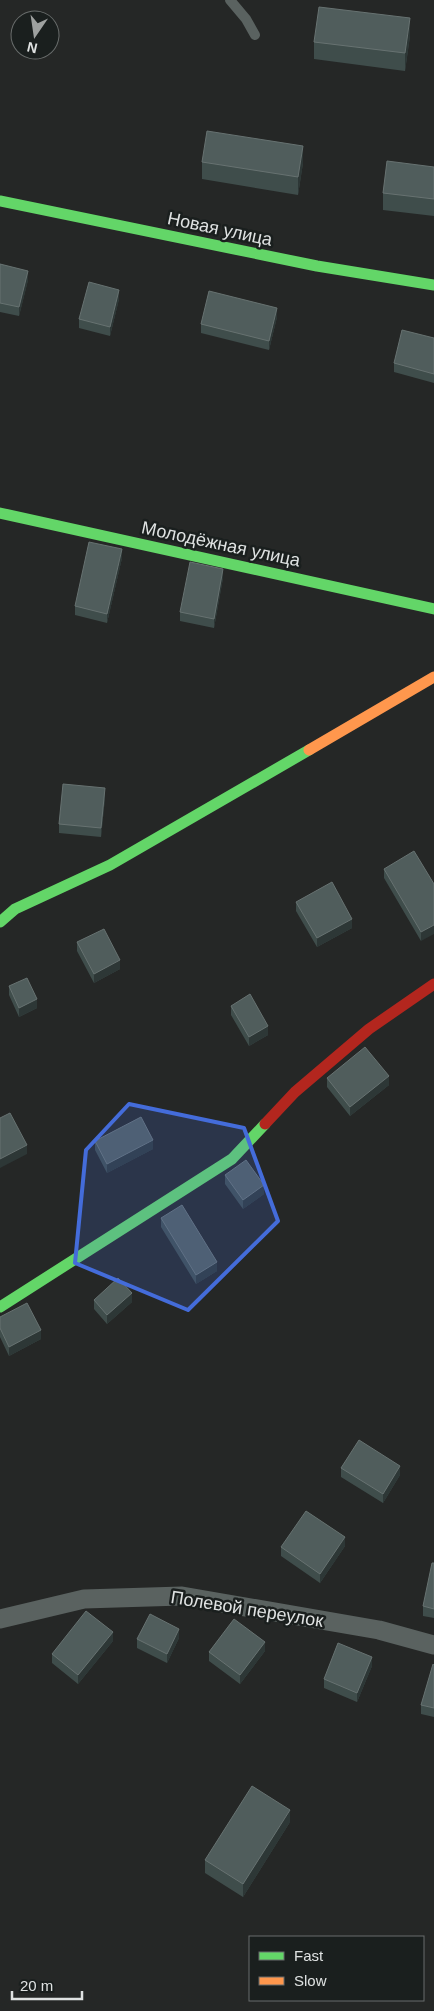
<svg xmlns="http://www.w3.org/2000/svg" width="434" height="2011" viewBox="0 0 434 2011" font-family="Arial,sans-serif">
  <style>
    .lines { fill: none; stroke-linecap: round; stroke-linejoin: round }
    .lane { stroke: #5a6260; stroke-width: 10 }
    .street { stroke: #5a6260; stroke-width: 19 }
    .fast { stroke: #63d668; stroke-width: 11 }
    .slow { stroke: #ff974d; stroke-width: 11 }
    .jam { stroke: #b3261e; stroke-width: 11 }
    .wall { fill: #3f4d4b }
    .shaded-wall { fill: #2d3736 }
    .building { fill: #505d5c; stroke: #677271 }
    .marked { fill: #446cda; fill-opacity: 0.2; stroke: #446cda; stroke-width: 4; stroke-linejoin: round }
    .labels { text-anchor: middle; stroke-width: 5; stroke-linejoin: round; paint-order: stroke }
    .street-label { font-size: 18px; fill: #dfe2e2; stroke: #1a1f1e }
  </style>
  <rect width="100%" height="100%" fill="#252726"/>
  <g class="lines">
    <path class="lane" d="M230 0 246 19 255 35"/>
    <path class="street" d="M0 1619 84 1599 182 1596 379 1630 434 1645"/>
    <path class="fast" d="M0 201 317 266 434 285
      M0 513 434 609
      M0 922 15 909 110 865 309 750
      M0 1307 232 1159 265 1124"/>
    <path class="slow" d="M309 750 434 677"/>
    <path class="jam" d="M265 1124 295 1092 369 1029 434 984"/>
  </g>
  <path class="wall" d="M410 36 405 71 314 59V42Z
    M202 162 303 163 298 195 202 179Z
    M434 167V216L383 210V193Z
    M0 264 28 280 19 316 0 312Z
    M119 299 110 336 79 328V319Z
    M277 317 269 350 201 333V324Z
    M434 338V383L394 372V363Z
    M122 558 107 623 75 615V606Z
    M223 578 214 628 180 621V612Z
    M105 798 101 837 59 833V824Z
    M384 869 434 884 421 941 384 878Z
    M296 902 352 928 317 947 296 911Z
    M77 942 120 969 94 983 77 951Z
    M9 986 37 1008 19 1017 9 995Z
    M231 1006 268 1035 249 1046 231 1015Z
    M327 1078 389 1085 350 1116 327 1087Z
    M95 1141 153 1149 107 1173 95 1150Z
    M225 1175 264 1194 243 1209 225 1184Z
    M161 1218 217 1271 196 1284 161 1227Z
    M94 1300 132 1302 107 1324 94 1309Z
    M0 1317 41 1339 9 1356 0 1337Z
    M341 1468 400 1475 383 1503 341 1477Z
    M345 1546 320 1583 281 1556V1547Z
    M434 1563V1618L423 1616V1606Z
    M179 1638 167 1663 137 1648V1639Z
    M113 1641 78 1684 52 1663V1654Z
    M265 1651 240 1684 209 1661V1652Z
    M434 1665V1717L421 1714V1705Z
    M372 1666 357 1702 324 1688V1679Z
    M290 1822 243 1897 205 1873V1860Z"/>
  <path class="shaded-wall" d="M410 18V36L405 71V53Z
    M303 146V163L298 195V177Z
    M28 271V280L19 316V307Z
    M119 290V299L110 336V327Z
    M277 308V317L269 350V341Z
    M122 549V558L107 623V614Z
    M223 569V578L214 628V619Z
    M105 788V798L101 837V828Z
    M352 919V928L317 947V938Z
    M434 925V934L421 941V932Z
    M120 960V969L94 983V974Z
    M37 999V1008L19 1017V1008Z
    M268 1026V1035L249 1046V1037Z
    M389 1076V1085L350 1116V1107Z
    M153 1140V1149L107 1173V1164Z
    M27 1145V1154L0 1168V1159Z
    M264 1185V1194L243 1209V1200Z
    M217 1262V1271L196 1284V1275Z
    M132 1293V1302L107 1324V1315Z
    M41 1330V1339L9 1356V1347Z
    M400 1466V1475L383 1503V1494Z
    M345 1537V1546L320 1583V1574Z
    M179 1629V1638L167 1663V1654Z
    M113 1632V1641L78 1684V1675Z
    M265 1642V1651L240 1684V1675Z
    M372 1657V1666L357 1702V1693Z
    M290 1810V1822L243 1897V1884Z"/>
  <path class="building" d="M319 7 410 18 405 53 314 42Z
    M207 131 303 146 298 177 202 162Z
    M387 161 434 167V199L383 193Z
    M0 264 28 271 19 307 0 303Z
    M89 282 119 290 110 327 79 319Z
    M209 291 277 308 269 341 201 324Z
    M402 330 434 338V374L394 363Z
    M89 542 122 549 107 614 75 606Z
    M190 562 223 569 214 619 180 612Z
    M63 784 105 788 101 828 59 824Z
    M414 851 434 884V925L421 932 384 869Z
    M332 882 352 919 317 938 296 902Z
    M104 929 120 960 94 974 77 942Z
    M27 978 37 999 19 1008 9 986Z
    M250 994 268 1026 249 1037 231 1006Z
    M365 1047 389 1076 350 1107 327 1078Z
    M10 1113 27 1145 0 1159V1118Z
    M141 1117 153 1140 107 1164 95 1141Z
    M246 1160 264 1185 243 1200 225 1175Z
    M182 1205 217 1262 196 1275 161 1218Z
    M118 1278 132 1293 107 1315 94 1300Z
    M27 1303 41 1330 9 1347 0 1328V1317Z
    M359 1440 400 1466 383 1494 341 1468Z
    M306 1511 345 1537 320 1574 281 1547Z
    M432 1563H434V1609L423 1606Z
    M86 1611 113 1632 78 1675 52 1654Z
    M150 1614 179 1629 167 1654 137 1639Z
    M234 1619 265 1642 240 1675 209 1652Z
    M338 1643 372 1657 357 1693 324 1679Z
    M433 1664 434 1665V1708L421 1705Z
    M252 1786 290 1810 243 1884 205 1860Z"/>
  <path class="marked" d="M129 1104 244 1128 278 1221 188 1310 75 1263 86 1150Z"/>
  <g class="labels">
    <g class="street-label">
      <text transform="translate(220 229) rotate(12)" y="6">Новая улица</text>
      <text transform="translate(221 544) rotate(12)" y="6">Молодёжная улица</text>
      <text transform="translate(247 1609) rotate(9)" y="6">Полевой переулок</text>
    </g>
  </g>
  <rect x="249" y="1936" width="175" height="65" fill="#1a1f1e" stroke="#696d6c"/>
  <rect x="259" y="1952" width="25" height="8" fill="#63d668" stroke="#696d6c"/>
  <text x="294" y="1961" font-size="15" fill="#dfe2e2">Fast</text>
  <rect x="259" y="1977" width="25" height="8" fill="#ff974d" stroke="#696d6c"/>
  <text x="294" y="1986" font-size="15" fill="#dfe2e2">Slow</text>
  <g transform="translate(35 35) rotate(193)"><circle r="24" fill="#1a1f1e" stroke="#696d6c"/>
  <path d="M0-4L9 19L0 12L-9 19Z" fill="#9ea1a0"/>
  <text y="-8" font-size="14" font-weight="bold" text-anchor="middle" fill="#dfe2e2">N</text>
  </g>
  <path d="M12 1991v8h70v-8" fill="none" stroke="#dfe2e2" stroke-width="2.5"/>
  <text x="20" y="1991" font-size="15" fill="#dfe2e2" stroke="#1a1f1e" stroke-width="4" paint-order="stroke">20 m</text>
</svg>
